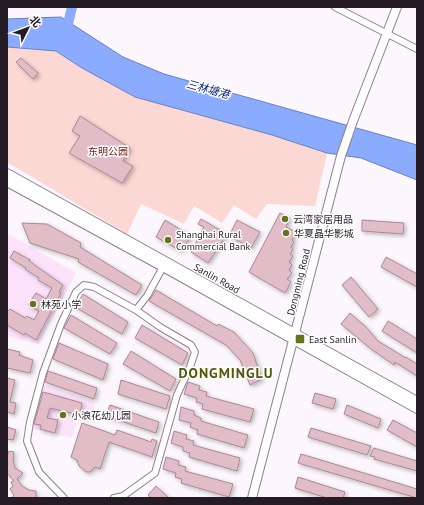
<svg xmlns="http://www.w3.org/2000/svg" width="424" height="505" viewBox="0 0 424 505" font-family="'PT Sans','Noto Sans SC',sans-serif">
  <style>
    .built { fill: #fce2fb }
    .green { fill: #fbd8d3 }
    .water { fill: #8babfe; stroke: #6c80bd }
    .lines { fill: none; stroke-linecap: round; stroke-linejoin: round }
    .river { stroke: #8babfe; stroke-width: 10 }
    .building { fill: #e1bdc8; stroke: #aa8792; filter: url(#shadow) }
    .minor-casing { stroke: #937b92; stroke-width: 8 }
    .major-casing { stroke: #937b92; stroke-width: 10 }
    .minor { stroke: #fff; stroke-width: 6 }
    .major { stroke: #fff; stroke-width: 8 }
    .poi-dot { fill: #66731f; stroke: #fff; stroke-width: 1.5 }
    .labels { text-anchor: middle; stroke-width: 3; stroke-linejoin: round; paint-order: stroke }
    .park-label { font-size: 10px; fill: #701713; stroke: #fff }
    .poi-label { font-size: 10px; fill: #251b24; stroke: #fff; text-anchor: start }
    .street-label { font-size: 10px; fill: #251b24; stroke: #fff }
    .water-label { font-size: 11px; font-style: italic; fill: #122480; stroke: #fff }
    .district-label { font-size: 14px; font-weight: bold; letter-spacing: 1px; fill: #4c5803; stroke: #fff }
  </style>
  <defs>
    <filter id="shadow"><feDropShadow dx="2" dy="2" stdDeviation="2" flood-color="#0004"/></filter>
  </defs>
  <rect width="100%" height="100%" fill="#fcf7fc"/>
  <path class="built" d="M7 233 76 273 39 344 7 336Z
    M42 384 95 402 91 422 77 421 72 438 31 429Z"/>
  <path class="green" d="M7 47 56 51 82 68 135 97 272 135 327 153 315 206 267 204 256 219 234 205 222 223 194 206 184 224 141 204 127 234 7 162Z"/>
  <path class="water" d="M61 17 123 57 164 74 417 145V180L361 158 327 153 272 135 135 97 82 68 56 51 7 47V19Z"/>
  <g class="lines">
    <path class="river" d="M67 28 72 7"/>
  </g>
  <path class="building" d="M21 58 38 73 33 79 16 62Z
    M80 116 130 148 123 161 133 166 122 183 69 153 80 136 72 131Z
    M280 213 290 218 286 227 296 232 292 240 294 242 291 247 293 249 290 254 293 256 289 262 292 265 289 270 292 273 287 279 291 282 285 293 249 272Z
    M201 219 227 234 208 263 191 252 204 227 198 224Z
    M165 220 191 236 181 251 156 237Z
    M237 220 260 232 251 248 229 236Z
    M362 220 404 223 403 234 362 231Z
    M22 223 47 224 81 243 80 247 142 285 136 295 78 262 79 259 30 243Z
    M14 251 30 260 29 261 63 285 59 292 61 293 36 340 25 333 24 335 7 325V312L10 309 25 318 27 316 34 320 39 311 28 305 36 293 46 299 52 288 38 280 39 278 25 269 26 268 10 258Z
    M386 257 417 274V287L381 267Z
    M351 277 378 309 369 317 342 285Z
    M156 290 217 326 218 324 234 332 253 353 262 379 250 385 240 360 226 345 149 301Z
    M83 294 128 322 122 334 75 307Z
    M350 313 366 327 378 341 406 358V357L417 364V376L395 362 394 365 371 349 341 324Z
    M71 315 117 343 110 354 64 328Z
    M388 321 417 339V353L382 331Z
    M142 325 188 353 182 365 135 338Z
    M59 343 108 364 103 380 53 359Z
    M7 349 20 352 19 355 33 360 30 373 7 368Z
    M131 351 176 379 170 391 123 364Z
    M48 371 97 388 94 399 45 382Z
    M7 378 15 380 10 402 16 403 14 414 7 412Z
    M121 380 170 396 166 409 118 394Z
    M188 382 200 386 199 390 207 392 206 396 254 409 250 422 202 409 203 404 196 402 197 398 184 394Z
    M43 392 82 403 80 415 50 408 47 418 58 420 55 433 40 429 41 425 34 424Z
    M315 393 336 399 333 409 312 403Z
    M110 405 159 422 156 433 106 416Z
    M347 405 381 419 378 428 344 414Z
    M181 407 194 411V415L201 418V421L248 435 244 448 197 434 198 430 190 427 191 423 179 420Z
    M393 420 417 433V447L387 430Z
    M82 423 115 435 117 430 151 442 152 439 157 441 152 457 109 442 100 469 95 467 90 472H86L79 466 77 460 71 457Z
    M7 427 16 430 13 440 7 439Z
    M311 428 371 446 367 455 308 437Z
    M174 431 187 435 186 439 194 441 193 445 240 458 237 471 189 457 190 453 183 451V447L171 443Z
    M374 448 417 461V471L374 459 375 457 370 456Z
    M9 451 14 452 13 460 15 468 23 473 17 479 22 486 29 490 36 491V498H12L14 495 10 489 13 486 11 482 14 481 7 473V457Z
    M301 454 417 489V498L298 463Z
    M166 457 179 461 178 465 186 467 185 471 233 484 229 497 181 483 182 479 175 477 176 473 163 469Z
    M298 477 345 492 343 498H327L295 488Z
    M156 486 169 498H151L148 495Z"/>
  <g class="lines">
    <defs>
      <path id="minor" d="M335 7 417 49
        M64 498 39 472 27 441 30 422 43 373 61 324 76 292 84 285 94 287 136 310 147 296 163 267
        M114 498 123 496 155 473 177 395 190 367 195 352 191 345 160 327 136 310"/>
      <path id="major" d="M7 173 417 401
        M7 182 163 267 417 409
        M252 498 341 156 353 121 397 7"/>
    </defs>
    <use href="#minor" class="minor-casing"/>
    <use href="#major" class="major-casing"/>
    <use href="#minor" class="minor"/>
    <use href="#major" class="major"/>
  </g>
  <g class="poi-dot">
    <circle cx="285" cy="219" r="4"/>
    <circle cx="286" cy="233" r="4"/>
    <circle cx="168" cy="240" r="4"/>
    <circle cx="33" cy="304" r="4"/>
    <rect x="295" y="334" width="10" height="10" rx="2"/>
    <circle cx="63" cy="415" r="4"/>
  </g>
  <g class="labels">
    <g class="park-label">
      <text x="108" y="155">东明公园</text>
    </g>
    <g class="poi-label">
      <text x="293" y="223">云湾家居用品</text>
      <text x="294" y="237">华夏晶华影城</text>
      <text x="176" y="238">Shanghai Rural<tspan x="176" dy="12">Commercial Bank</tspan></text>
      <text x="41" y="308">林苑小学</text>
      <text x="309" y="343">East Sanlin</text>
      <text x="71" y="419">小浪花幼儿园</text>
    </g>
    <g class="street-label">
      <text transform="translate(217 278) rotate(29)" y="4">Sanlin Road</text>
      <text transform="translate(298 282) rotate(-76)" y="4">Dongming Road</text>
    </g>
    <g class="water-label">
      <text transform="translate(208 89) rotate(15)" y="4">三林塘港</text>
    </g>
    <g class="district-label">
      <text x="226" y="378">DONGMINGLU</text>
    </g>
  </g>
  <rect width="424" height="505" fill="none" stroke="#251b24" stroke-width="16"/>
  <g transform="translate(28 28) rotate(48)" stroke="#ffffff" stroke-width="3" paint-order="stroke">
  <path d="M0-3L7 15L0 10L-7 15Z" fill="#251b24"/>
  <text y="-6" font-size="11" font-weight="bold" text-anchor="middle" fill="#251b24">北</text>
  </g>
</svg>
